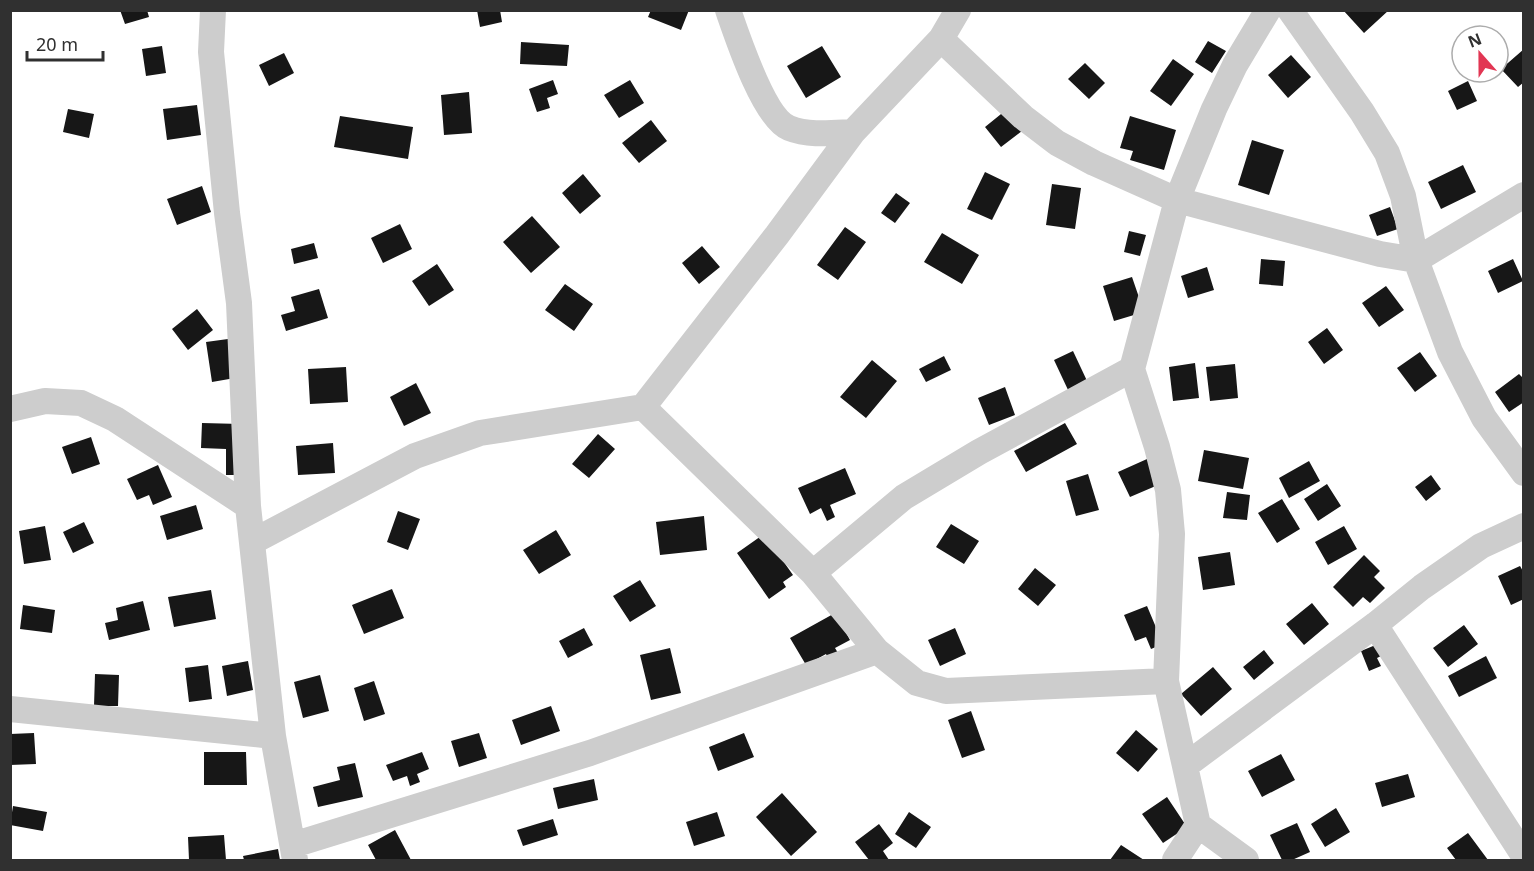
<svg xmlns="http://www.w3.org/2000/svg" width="1534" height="871" viewBox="0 0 1534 871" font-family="'Noto Sans',sans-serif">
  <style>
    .building { fill: #171717 }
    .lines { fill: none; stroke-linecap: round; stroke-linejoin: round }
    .street { stroke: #cdcdcd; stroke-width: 26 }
  </style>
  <rect width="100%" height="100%" fill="#fff"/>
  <path class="building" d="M120 10H147L149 17 125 24Z
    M477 10H500L502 22 480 27Z
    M651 10H689L681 30 648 17Z
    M1343 10H1389L1364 33Z
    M1208 41 1226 51 1212 73 1195 62Z
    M521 42 569 45 567 66 520 64Z
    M162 46 166 73 146 76 142 49Z
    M822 46 841 77 806 98 787 66Z
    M1524 49V82L1518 87 1501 69Z
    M284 53 294 73 269 86 259 65Z
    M1291 55 1311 77 1288 98 1268 75Z
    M1173 59 1194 74 1171 106 1150 91Z
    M1085 63 1105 83 1089 99 1068 79Z
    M553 80 558 94 547 98 550 108 537 112 529 89Z
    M630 80 644 103 619 118 604 95Z
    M1468 81 1477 101 1457 110 1448 91Z
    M469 92 472 133 444 135 441 95Z
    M197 105 201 135 167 140 163 109Z
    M68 109 94 114 89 138 63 132Z
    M1006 110 1022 131 1001 147 985 127Z
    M340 116 413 127 408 159 334 147Z
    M1130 116 1176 130 1164 170 1130 160 1133 151 1120 148Z
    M651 120 667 141 639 163 622 143Z
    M1252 140 1284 150 1269 195 1238 185Z
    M1463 165 1476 192 1441 209 1428 182Z
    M985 172 1010 184 992 220 967 209Z
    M583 174 601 196 580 214 562 193Z
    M1052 184 1081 188 1075 229 1046 225Z
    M202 186 211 212 177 225 167 199Z
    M896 193 910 203 895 223 881 213Z
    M1390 207 1398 229 1377 236 1369 215Z
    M532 216 560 247 531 273 503 242Z
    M400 224 412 249 383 263 371 238Z
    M845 227 866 242 838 280 817 265Z
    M1129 231 1146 235 1140 256 1124 252Z
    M942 233 979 255 962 284 924 262Z
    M314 243 318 258 294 264 291 249Z
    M702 246 720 267 699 284 682 263Z
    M1261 259 1285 261 1283 286 1259 284Z
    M1513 259 1523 281 1498 293 1488 271Z
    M437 264 454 290 429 306 412 281Z
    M1207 267 1214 290 1188 298 1181 276Z
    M1132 277 1144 312 1114 321 1103 286Z
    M565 284 593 304 574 331 545 310Z
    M1386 286 1404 310 1379 327 1362 303Z
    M319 289 328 318 286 331 281 315 295 311 291 297Z
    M197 309 213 330 188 350 172 329Z
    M1327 328 1343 350 1324 364 1308 342Z
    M228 339 235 378 212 382 206 342Z
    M1073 351 1088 383 1069 392 1054 360Z
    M1420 352 1437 376 1415 392 1397 368Z
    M944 356 951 370 926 382 919 369Z
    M872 360 897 381 866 418 840 397Z
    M1195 363 1199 398 1173 401 1169 367Z
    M1235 364 1238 398 1210 401 1206 367Z
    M346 367 348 402 310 404 308 369Z
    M1519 374 1524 379V402L1509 412 1495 392Z
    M416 383 431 413 404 426 390 397Z
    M1005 387 1015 415 989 425 978 398Z
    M202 423 241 424V475H226V449L201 448Z
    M1065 423 1077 444 1026 472 1014 451Z
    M598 434 615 449 589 478 572 464Z
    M91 437 100 464 72 474 62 447Z
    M333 443 335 473 298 475 296 446Z
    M1204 450 1249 458 1243 489 1198 481Z
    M1147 459 1158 485 1130 497 1118 472Z
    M1309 461 1320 481 1289 498 1279 478Z
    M158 465 172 497 153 505 149 495 137 500 127 479Z
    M845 468 856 494 830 505 835 517 827 521 821 508 810 514 798 488Z
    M1088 474 1099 510 1076 516 1066 481Z
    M1431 475 1441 489 1426 501 1415 487Z
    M1327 484 1341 506 1318 521 1304 499Z
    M1227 492 1250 495 1247 520 1223 518Z
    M1282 499 1300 529 1277 543 1258 513Z
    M196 505 203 529 167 540 160 516Z
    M398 511 420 519 408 550 387 542Z
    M704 516 707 550 660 555 656 522Z
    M84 522 94 543 73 553 63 532Z
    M951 524 979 541 964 564 936 547Z
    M45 526 51 560 24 564 19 531Z
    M1344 526 1357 549 1328 565 1315 542Z
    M556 530 571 555 539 574 523 550Z
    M764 534 793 575 783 582 786 587 769 599 737 553Z
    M1230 552 1235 585 1203 590 1198 557Z
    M1364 555 1380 571 1374 577 1385 588 1370 603 1363 597 1353 607 1333 587Z
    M1520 566 1524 573V599L1511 605 1498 576Z
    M1035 568 1056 585 1038 606 1018 589Z
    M640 580 656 606 630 622 613 596Z
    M392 589 404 618 364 634 352 605Z
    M211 590 216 619 174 627 168 597Z
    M143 601 150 630 109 640 105 623 118 620 116 608Z
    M1312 603 1329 624 1304 645 1286 624Z
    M23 605 55 610 52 633 20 629Z
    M1147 606 1163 644 1151 649 1146 637 1135 641 1124 615Z
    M835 613 850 640 835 648 841 658 831 664 826 654 806 665 790 638Z
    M1464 625 1478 644 1448 667 1433 648Z
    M584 628 593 645 568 658 559 641Z
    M955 628 966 654 940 666 928 640Z
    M1378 644 1383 655 1377 658 1381 666 1369 671 1361 651Z
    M670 648 681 693 651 700 640 655Z
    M1264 650 1274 663 1254 680 1243 667Z
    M1486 656 1497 678 1459 697 1448 676Z
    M248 661 253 690 227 696 222 666Z
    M208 665 212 699 189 702 185 668Z
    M1213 667 1232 689 1201 716 1181 694Z
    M95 674 119 675 118 706H94Z
    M320 675 329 711 303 718 294 682Z
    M374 681 385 714 364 721 354 688Z
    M551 706 560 731 521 745 512 720Z
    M971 711 985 750 962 758 948 720Z
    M1136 730 1158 749 1138 772 1116 753Z
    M34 733 36 764 10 765V734Z
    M479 733 487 758 459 767 451 741Z
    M744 733 754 757 718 771 709 747Z
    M204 752H246L247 785H204Z
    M422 752 429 769 417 774 420 782 410 786 407 776 393 781 386 765Z
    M1281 754 1295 780 1262 797 1248 771Z
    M355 763 363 797 318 807 313 787 340 780 337 767Z
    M1408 774 1415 797 1382 807 1375 783Z
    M594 779 598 800 558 809 553 788Z
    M782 793 817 832 791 856 756 817Z
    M1167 797 1187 827 1163 843 1142 814Z
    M13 806 47 812 43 831 10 825Z
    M1336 808 1350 832 1325 847 1311 824Z
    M717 812 725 836 694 846 686 822Z
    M909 812 931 827 916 848 895 834Z
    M553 819 558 835 523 846 517 830Z
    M1297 823 1310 852 1292 860H1282L1270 835Z
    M879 824 893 843 883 851 889 860H869L855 842Z
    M395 830 411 860H376L368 845Z
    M1468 833 1488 860H1456L1447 848Z
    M224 835 226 860H189L188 837Z
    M1121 845 1144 860H1110Z
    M278 849 280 860H244L243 856Z"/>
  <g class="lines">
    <path class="street" d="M213 10 211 52 227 213 239 303 248 506 273 736 295 860
      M728 10C737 36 764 118 789 128 809 136 832 133 853 132
      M1290 10 1362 112 1387 153 1403 196 1416 260 1450 352 1484 418 1524 473
      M941 39 1023 117 1057 143 1094 163 1177 200 1380 254 1416 260 1524 195
      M643 407 813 573 877 651 917 683 946 691 1166 681
      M10 409 45 401 81 403 115 419 248 506
      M252 542 415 456 480 433 643 407 777 235 853 132 941 39 958 10
      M813 573 904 497 979 452 1132 369
      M1375 625 1524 856
      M10 709 273 736
      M1185 766 1166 681 1172 534 1168 490 1157 447 1132 369 1177 200 1214 109 1235 65 1268 10
      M293 845 590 753 877 651
      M1175 860 1198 825
      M1246 860 1198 825 1185 766 1375 625 1422 587 1481 546 1524 526"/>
  </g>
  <rect width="1534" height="871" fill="none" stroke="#303030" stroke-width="24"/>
  <g transform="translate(1480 54) rotate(339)"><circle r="28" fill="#ffffff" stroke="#acacac" stroke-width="1.5"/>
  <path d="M0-4.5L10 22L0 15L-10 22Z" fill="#e23653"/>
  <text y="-9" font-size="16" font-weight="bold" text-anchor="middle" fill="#303030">N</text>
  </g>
  <path d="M27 51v9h76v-9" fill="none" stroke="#303030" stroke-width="3"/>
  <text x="36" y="51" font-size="18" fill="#303030" stroke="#ffffff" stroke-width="4.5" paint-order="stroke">20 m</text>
</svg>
